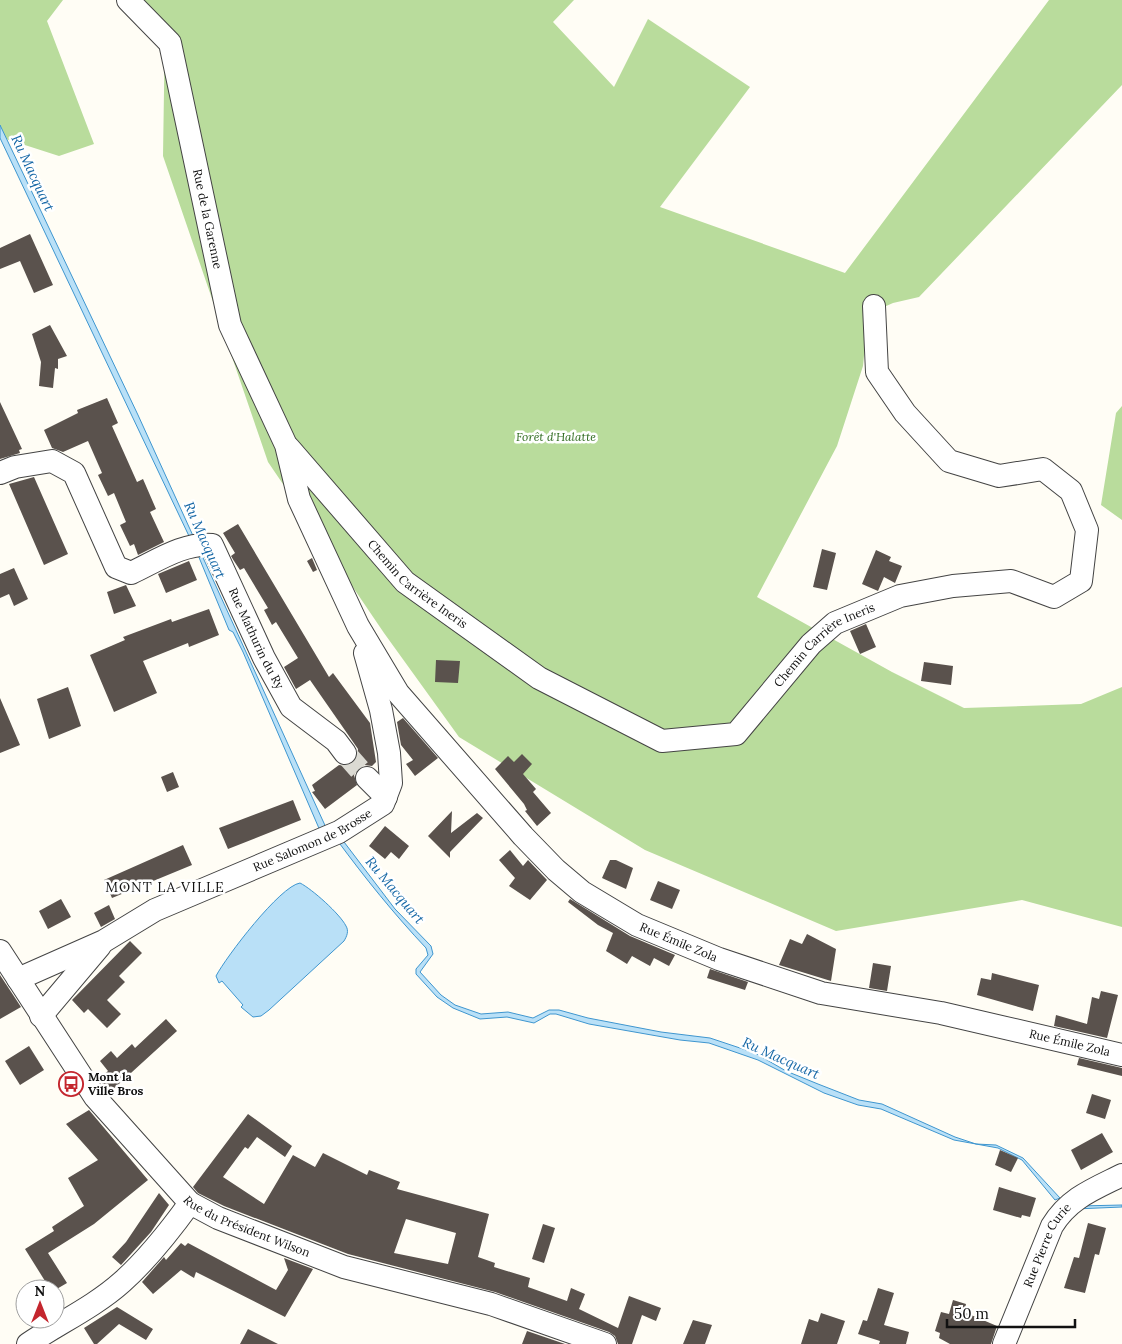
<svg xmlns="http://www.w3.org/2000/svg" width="1122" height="1344" viewBox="0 0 1122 1344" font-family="Lora,serif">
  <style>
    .forest { fill: #b9dc9c }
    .water { fill: #b9e0f7; stroke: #3f96cf }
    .building { fill: #5a524d; fill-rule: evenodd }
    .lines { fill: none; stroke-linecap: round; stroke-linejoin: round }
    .minor-tunnel { stroke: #dbdad3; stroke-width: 22; stroke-dasharray: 22 11; stroke-linecap: butt }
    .minor-casing { stroke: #444; stroke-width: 24 }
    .minor { stroke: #fff; stroke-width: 22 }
    .labels { text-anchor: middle; stroke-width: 5; stroke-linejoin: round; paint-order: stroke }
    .street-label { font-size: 12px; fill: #111; stroke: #fff }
    .park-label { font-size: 12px; font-style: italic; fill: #2f6b1f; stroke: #fff }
    .poi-label { font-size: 12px; font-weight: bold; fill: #111; stroke: #fff; text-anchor: start }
    .water-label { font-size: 14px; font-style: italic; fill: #1768a6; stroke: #fff }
    .neighbourhood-label { font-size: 14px; letter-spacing: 1px; fill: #111; stroke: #fff }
  </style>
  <rect width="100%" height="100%" fill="#fffdf5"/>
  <path class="forest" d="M0 0H63L47 21 94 144 59 156 0 137Z
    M131 0H574L553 22 614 87 648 19 750 87 660 207 845 273 1049 0H1122V85L919 297 893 303 868 314 863 366 837 446 757 597 892 672 964 708 1081 704 1122 687V927L1022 900 836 931 645 850 459 737 384 633 268 462 163 156 165 24Z
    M1122 406V520L1101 505 1116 413Z"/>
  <path class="water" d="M0 125 138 415 328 832 321 833 243 652 233 632 229 630 198 555 0 138Z
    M341 838 395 909 431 946 433 954 420 972 441 995 455 1005 481 1014 508 1012 533 1018 549 1010H559L588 1018 661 1032 710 1038 755 1053 786 1071 818 1084 859 1100 882 1104 955 1137 976 1144 996 1145 1023 1158 1060 1198 1055 1200 1022 1160 998 1148 954 1140 881 1109 858 1105 824 1093 758 1060 709 1043 680 1040 589 1024 556 1014H550L534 1023 507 1017 480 1019 453 1008 437 997 416 974V969L428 955 426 948C394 914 365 878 337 840Z
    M300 883C312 889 340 914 346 926 349 931 347 936 344 941L269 1010 261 1016 253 1017 241 1007 243 1005 222 981 219 983 216 976C226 957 280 886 300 883Z
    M1122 1205V1207L1075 1209 1079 1206Z"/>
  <path class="building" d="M30 234 53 285 34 293 20 261 0 269V248Z
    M50 325 67 356 58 359V369L55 368 53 388 39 386 41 362 32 334Z
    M107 398 118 423 112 426 137 482 143 479 156 509 150 512 164 542 138 555 134 544 130 546 120 525 126 522 114 493 108 496 98 475 102 473 88 441 63 452 52 448 44 430 78 413 77 410Z
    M0 402 22 449 19 450 20 453 0 459Z
    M34 477 68 554 44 565 9 484Z
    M238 524 329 677 333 673 370 723 376 762 372 766 364 765 358 768 354 775 357 785 325 809 312 792 315 791 312 785 339 765 346 766 353 763 357 758 358 749 310 680 296 689 284 667 298 658 276 622 272 625 264 610 268 608 244 568 240 570 234 561 231 556 235 553 223 533Z
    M822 549 836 553 827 590 813 587Z
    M876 550 891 557 889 561 902 566 895 583 884 577 878 591 862 584Z
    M312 558 317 570 313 572 307 561Z
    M189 561 197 580 166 593 158 574Z
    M14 568 28 599 14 606 9 594 0 598V574Z
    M126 585 136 606 114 614 107 592Z
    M209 609 219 635 189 647 188 643 143 661 157 693 114 712 90 655 125 640 123 637 171 619 172 622Z
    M866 624 876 647 860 654 850 631Z
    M436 660 460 661 458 683 435 682Z
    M924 662 953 666 951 685 921 681Z
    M68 687 81 726 49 739 37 699Z
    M0 698 20 745 0 753Z
    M403 718 438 758 415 776 406 764 413 760 401 745 397 722Z
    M522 754 532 764 523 774 536 789 533 792 551 813 537 826 525 811 527 810 524 804 495 769 508 756 514 762Z
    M173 772 179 787 167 792 161 777Z
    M293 800 301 820 228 849 219 828Z
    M452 811 451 833 477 813 483 818 450 852V858L428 836Z
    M385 826 409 846 399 859 391 852 385 859 369 846Z
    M183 845 192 865 112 898 104 880Z
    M510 850 523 866 528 860 547 880 530 900 509 886 515 878 499 860Z
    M610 860H616L633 868 626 889 602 878Z
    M658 881 680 890 672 909 650 900Z
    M61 899 71 917 48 929 39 911Z
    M570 899 630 936 675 955 669 966 654 958 650 966 632 956 627 964 606 951 613 933 598 925 568 902Z
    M109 905 115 919 101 927 94 913Z
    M807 934 836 949 831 981 779 965 790 939 802 944Z
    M130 941 142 953 119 976 125 982 107 1000 121 1014 107 1028 88 1009 84 1013 72 1000Z
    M873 963 891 966 887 991 869 988Z
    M710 969 748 982 745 990 707 978Z
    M992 973 1039 985 1033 1011 977 995 981 978 991 980Z
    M0 975 21 1007 0 1019Z
    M1101 991 1118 995 1107 1038 1054 1026 1056 1015 1087 1024 1092 997 1099 999Z
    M166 1019 177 1031 109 1093 99 1079 108 1071 100 1061 111 1051 117 1058 132 1044 135 1048Z
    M29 1046 44 1070 20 1085 5 1061Z
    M1079 1058 1122 1068V1076L1077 1065Z
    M1092 1094 1111 1100 1105 1119 1086 1113Z
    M89 1110 148 1180 94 1224 48 1253 67 1283 55 1290 50 1289 25 1249 54 1231 52 1227 84 1206 68 1178 98 1160 66 1124Z
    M248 1114 292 1146 285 1157 257 1137 248 1149 245 1147 223 1177 264 1204 293 1155 315 1167 323 1153 367 1175 369 1170 400 1182 397 1189 489 1214 478 1257 495 1263 494 1267 530 1278 528 1287 567 1301 571 1288 585 1294 579 1309 618 1328 629 1296 661 1308 656 1321 642 1315 632 1344H618L615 1336 609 1332 495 1292 348 1254 224 1206 198 1193 193 1187ZM406 1219 456 1233 448 1264 394 1253Z
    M1102 1133 1113 1152 1081 1170 1071 1150Z
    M1000 1150 1018 1158 1011 1172 995 1165Z
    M999 1187 1036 1198 1030 1217 1022 1215 1021 1218 993 1210Z
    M159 1193 169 1205 151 1232 121 1265 112 1257 126 1242Z
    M1088 1223 1106 1228 1099 1255 1095 1254 1085 1293 1064 1288 1074 1257 1079 1258Z
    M543 1224 555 1228 544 1263 532 1259Z
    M181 1243 185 1246 188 1243 276 1290 288 1270 284 1258 313 1269 285 1317 196 1272 194 1278 181 1270 153 1294 142 1282 164 1257 166 1260Z
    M878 1288 894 1293 884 1325 909 1332 906 1344H879L880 1341 858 1334 863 1320 867 1321Z
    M953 1300 966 1304 964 1312 997 1326 991 1344H950L939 1338 940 1333 935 1331 941 1312 949 1314Z
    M117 1307 153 1329 146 1340 119 1324 97 1344H94L84 1328Z
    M821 1313 845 1321 837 1344H801L809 1319 818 1322Z
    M693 1320 712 1325 705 1344H683Z
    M248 1329 278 1344H240Z
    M527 1331 565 1344H522Z"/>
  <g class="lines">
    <path class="minor-tunnel" d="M345 753 367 778"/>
    <defs>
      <g id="minor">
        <path id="s1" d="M128 0 170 43 230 325 286 445 299 499 358 626 398 693 523 836 556 870 582 892 637 925 719 959 821 993 941 1013 1122 1055"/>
        <path id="s2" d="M289 448 405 582 539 678 662 741 736 734 811 644 835 623 900 596 953 586 1011 581 1054 597 1081 581 1087 530 1071 491 1043 469 999 476 949 461 905 413 877 372 874 306"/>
        <path id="s3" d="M0 473 15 467 52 461 74 473 116 567 131 573C155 562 184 542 212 545L264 658 291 707 336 741 345 753"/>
        <path d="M367 778 386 797"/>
        <path id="s4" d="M0 951 95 1097 190 1203 218 1218 344 1267 491 1304 605 1344"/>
        <path id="s5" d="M18 979 104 941 155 910 339 832 383 804 391 783 389 753 381 710 365 653"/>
        <path d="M41 1016 100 946"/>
        <path d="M28 1344C59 1323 94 1307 122 1282 148 1259 169 1232 190 1203"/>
        <path id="s6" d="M1004 1344 1052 1226C1069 1198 1094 1189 1122 1175"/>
      </g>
    </defs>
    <use href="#minor" class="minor-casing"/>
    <use href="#minor" class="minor"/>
  </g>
  <defs>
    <symbol id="bus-ring" viewBox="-11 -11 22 22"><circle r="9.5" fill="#fff" stroke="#c4262e" stroke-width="1.5"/><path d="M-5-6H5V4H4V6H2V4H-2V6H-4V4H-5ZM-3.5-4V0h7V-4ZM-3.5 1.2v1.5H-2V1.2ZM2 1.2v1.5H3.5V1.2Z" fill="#c4262e"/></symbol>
  </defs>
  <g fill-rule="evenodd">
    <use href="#bus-ring" x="57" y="1070" width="28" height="28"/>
  </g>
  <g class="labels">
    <g class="street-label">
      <text dy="4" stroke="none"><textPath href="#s1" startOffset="240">Rue de la Garenne</textPath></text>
      <text dy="4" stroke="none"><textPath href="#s2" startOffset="188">Chemin Carrière Ineris</textPath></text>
      <text dy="4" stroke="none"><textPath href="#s3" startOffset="388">Rue Mathurin du Ry</textPath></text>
      <text dy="4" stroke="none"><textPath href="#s2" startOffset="682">Chemin Carrière Ineris</textPath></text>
      <text dy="4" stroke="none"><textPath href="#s5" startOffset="326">Rue Salomon de Brosse</textPath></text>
      <text dy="4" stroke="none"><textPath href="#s1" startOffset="1135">Rue Émile Zola</textPath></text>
      <text dy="4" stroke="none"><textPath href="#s1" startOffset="1540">Rue Émile Zola</textPath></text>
      <text dy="4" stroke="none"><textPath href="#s4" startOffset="378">Rue du Président Wilson</textPath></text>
      <text dy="4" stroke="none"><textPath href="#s6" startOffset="108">Rue Pierre Curie</textPath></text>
    </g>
    <g class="park-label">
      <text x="556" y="441">Forêt d'Halatte</text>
    </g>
    <g class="poi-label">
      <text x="88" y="1081">Mont la<tspan x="88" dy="14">Ville Bros</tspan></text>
    </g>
    <g class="water-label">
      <text transform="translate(33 173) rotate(65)" y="5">Ru Macquart</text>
      <text transform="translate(205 540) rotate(66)" y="5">Ru Macquart</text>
      <text transform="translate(395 890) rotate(50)" y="5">Ru Macquart</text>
      <text transform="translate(781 1058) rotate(24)" y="5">Ru Macquart</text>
    </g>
    <g class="neighbourhood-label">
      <text x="165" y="892">MONT LA VILLE</text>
    </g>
  </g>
  <g transform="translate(40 1304)"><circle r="24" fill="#ffffff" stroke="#a0a0a0"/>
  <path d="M0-4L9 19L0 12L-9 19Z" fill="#c4262e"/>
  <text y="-8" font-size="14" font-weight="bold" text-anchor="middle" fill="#111111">N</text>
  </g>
  <path d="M947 1319v8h128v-8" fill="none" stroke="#111111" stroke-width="2.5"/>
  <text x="954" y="1319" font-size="15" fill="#111111" stroke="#ffffff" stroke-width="4" paint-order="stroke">50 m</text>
</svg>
